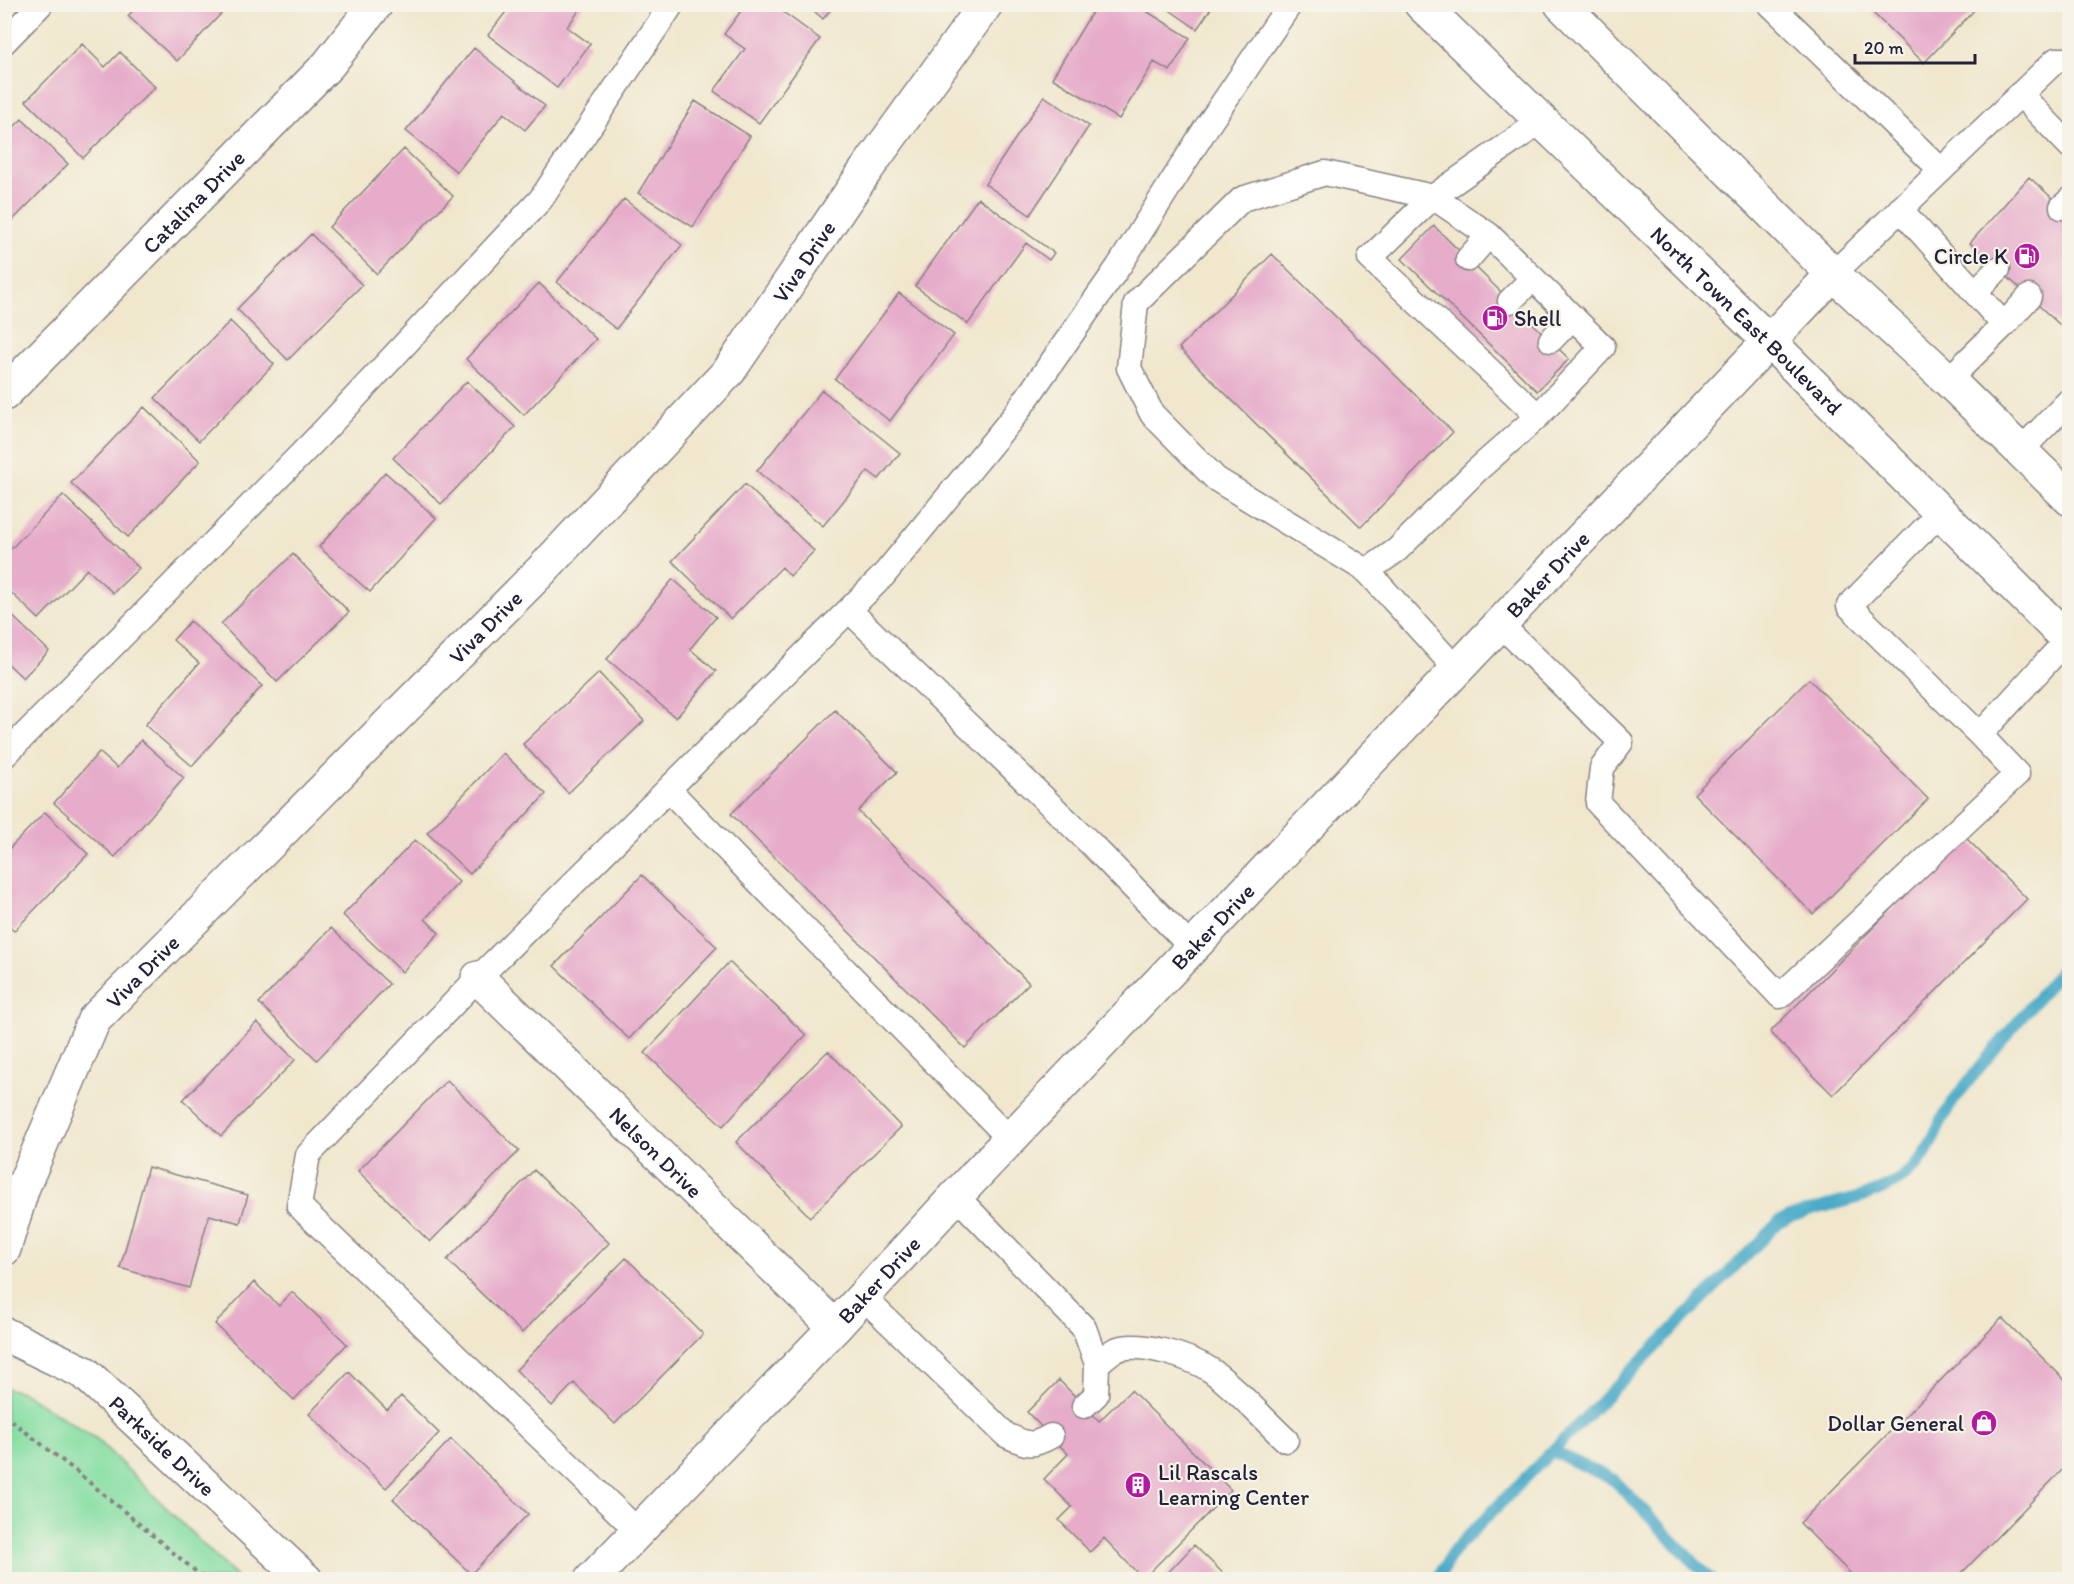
<svg xmlns="http://www.w3.org/2000/svg" width="2074" height="1584" viewBox="0 0 2074 1584" font-family="Itim,sans-serif">
  <style>
    .green { fill: #85dea3; stroke: #54806f; stroke-width: 1.5 }
    .lines { fill: none; stroke-linecap: round; stroke-linejoin: round }
    .stream { stroke: #47a9c7; stroke-width: 12 }
    .building { fill: #e6acca }
    .lane-casing { stroke: #898484; stroke-width: 27 }
    .street-casing { stroke: #898484; stroke-width: 36 }
    .secondary-casing { stroke: #898484; stroke-width: 36 }
    .path { stroke: #898484; stroke-width: 4; stroke-dasharray: 4.5 4.5; stroke-linecap: butt }
    .lane { stroke: #fff; stroke-width: 24 }
    .street { stroke: #fff; stroke-width: 33 }
    .secondary { stroke: #fff; stroke-width: 33 }
    .labels { text-anchor: middle; stroke-width: 4.5; stroke-linejoin: round; paint-order: stroke }
    .street-label { font-size: 22px; fill: #22223b; stroke: #f7f3e8 }
    .poi-label { font-size: 22px; fill: #22223b; stroke: #f7f3e8; text-anchor: end }
  </style>
  <rect width="100%" height="100%" fill="#f7f3e8"/>
  <filter id="ink" filterUnits="userSpaceOnUse"><feTurbulence type="fractalNoise" baseFrequency=".0167" numOctaves="2"/><feDisplacementMap in="SourceGraphic" scale="12" xChannelSelector="R" yChannelSelector="G"/><feConvolveMatrix kernelMatrix="1 2 1 2 8 2 1 2 1" color-interpolation-filters="sRGB"/></filter>
  <filter id="wash" filterUnits="userSpaceOnUse"><feTurbulence type="fractalNoise" baseFrequency=".008" numOctaves="4" result="noise"/><feDisplacementMap in="SourceGraphic" scale="24" xChannelSelector="R" yChannelSelector="G"/><feGaussianBlur stdDeviation="1.35" result="paint"/><feColorMatrix in="noise" values="0 0 0 0 0 0 0 0 0 0 0 0 0 0 0 0 0 1.4 0 .05"/><feComposite in="paint" operator="in"/></filter>
  <g filter="url(#wash)">
    <rect width="100%" height="100%" fill="#f0e7cd"/>
    <path class="green" d="M5 1388 22 1392 97 1439 238 1579H5Z"/>
    <g class="lines">
      <path class="stream" d="M1552 1451 1614 1480 1711 1580
        M1437 1580 1454 1550 1780 1221C1818 1204 1861 1203 1897 1181 1935 1157 1930 1132 1954 1100 1988 1055 2026 1013 2062 969L2070 946"/>
    </g>
    <g id="blocks">
      <path class="building" d="M139 4H230L177 61 128 16Z
        M512 4H584L567 27 590 44 557 88 488 35Z
        M746 4H772L820 39 759 123 714 91 745 49 724 34Z
        M806 4H835L823 19Z
        M1097 4H1135L1190 38 1170 71 1154 62 1119 119 1052 78Z
        M1161 4H1214L1197 29Z
        M1864 4H1980L1924 63Z
        M82 44 105 67 120 52 155 87 83 158 26 101Z
        M474 48 545 106 525 130 504 113 457 172 406 131Z
        M1044 96 1089 126 1030 215 985 184Z
        M695 101 750 136 693 227 638 193Z
        M22 119 68 164 4 229V137Z
        M404 149 453 196 377 274 329 227Z
        M2029 177 2070 214V334L1970 243Z
        M978 198 1054 253 1049 260 1026 243 968 324 915 286Z
        M624 199 682 245 616 329 557 282Z
        M1434 226 1569 359 1537 391 1402 259Z
        M311 234 362 285 288 360 237 309Z
        M1272 254 1453 432 1361 527 1179 348Z
        M539 283 596 339 524 415 466 359Z
        M899 293 954 335 890 421 835 379Z
        M230 321 274 364 199 441 155 398Z
        M467 381 515 427 441 504 393 458Z
        M822 390 900 453 879 479 868 471 823 526 757 471Z
        M144 407 200 461 128 537 71 483Z
        M385 472 436 518 370 592 319 547Z
        M745 484 814 551 790 576 782 567 731 619 672 561Z
        M63 495 139 568 113 593 87 569 39 619 4 586V556Z
        M293 554 349 612 277 682 221 624Z
        M673 579 716 617 690 649 716 671 676 718 607 659Z
        M4 608 49 651 23 678 4 660Z
        M190 621 262 686 192 766 145 725 199 663 173 640Z
        M599 673 644 721 568 793 523 744Z
        M1809 679 1928 799 1813 914 1694 794Z
        M835 710 897 772 858 811 1029 983 965 1048 731 814Z
        M141 740 184 778 115 857 54 803 99 752 117 768Z
        M503 753 546 794 470 874 427 833Z
        M45 812 88 854 14 931 4 921V854Z
        M1964 836 2027 899 1833 1095 1770 1032Z
        M415 840 459 882 425 919 439 933 402 972 343 915Z
        M642 875 717 947 629 1039 554 966Z
        M331 928 389 984 317 1060 259 1003Z
        M729 962 806 1035 723 1126 645 1053Z
        M257 1022 295 1060 221 1136 183 1100Z
        M828 1051 901 1127 810 1217 736 1142Z
        M447 1080 519 1151 430 1242 358 1171Z
        M148 1167 248 1195 240 1223 209 1215 189 1288 120 1268Z
        M534 1170 609 1243 522 1333 447 1260Z
        M626 1258 703 1334 615 1424 574 1383 552 1406 516 1370Z
        M254 1282 279 1306 292 1292 347 1344 294 1400 215 1324Z
        M2002 1318 2070 1385V1462L1955 1580H1857L1800 1523Z
        M349 1372 387 1410 401 1396 439 1433 386 1488 309 1414Z
        M1059 1380 1099 1421 1131 1390 1231 1490 1143 1579 1104 1538 1090 1552 1059 1520 1072 1507 1044 1479 1068 1454 1027 1412Z
        M451 1439 528 1514 471 1574 393 1499Z
        M1194 1545 1230 1580H1161Z"/>
    </g>
  </g>
  <g filter="url(#ink)">
    <use href="#blocks" fill-opacity="0" stroke="#898484" stroke-width="1.5"/>
    <g class="lines">
      <defs>
        <path id="lane" d="M1770 4 1941 170
          M4 42 41 4
          M2020 94 2070 146
          M2062 207 2070 200
          M1900 209 2004 325 1948 380
          M1468 259 1489 235
          M1833 274 2056 60H2070
          M1975 292 1998 269
          M1510 301 1533 278
          M2004 325 2029 297
          M1551 340 1573 317
          M2021 450 2070 400
          M1940 513 1849 606 1980 735 2067 640
          M1367 571 1216 479 1152 414 1129 368 1136 303 1242 199 1325 173 1433 197 1489 235 1603 347 1538 416
          M849 610 1091 844 1192 948
          M1500 624 1621 742 1602 768 1598 803 1780 996 2017 774 1980 735
          M1457 670 1367 571 1397 550 1476 471 1538 416 1370 258 1433 197 1540 122
          M4 756 318 437 541 199 672 4
          M669 790 1010 1139
          M956 1196 1084 1328 1097 1364 1096 1395 1084 1406
          M863 1297 1006 1435C1027 1444 1030 1448 1051 1436
          M1097 1364C1102 1360 1109 1353 1115 1350 1139 1340 1191 1357 1212 1371 1238 1390 1262 1418 1286 1440
          M638 1531 299 1206 308 1155 478 978 883 576 1015 415 1119 266 1206 128 1290 4"/>
        <g id="street">
          <path id="s1" d="M4 394 328 65 376 4"/>
          <path id="s2" d="M478 978 835 1327"/>
          <path id="s3" d="M4 1249 23 1187 94 1020 540 572 729 371 866 170 986 4"/>
        </g>
        <g id="secondary">
          <path id="s4" d="M1421 4 1769 341 2070 642"/>
          <path d="M1561 4 1833 274 1948 380 2070 499"/>
          <path id="s5" d="M4 1334 85 1373 306 1580"/>
          <path id="s6" d="M591 1580 835 1327 956 1196 1833 274"/>
        </g>
      </defs>
      <use href="#lane" class="lane-casing"/>
      <use href="#street" class="street-casing"/>
      <use href="#secondary" class="secondary-casing"/>
      <path class="path" d="M4 1415 77 1472 206 1580"/>
      <use href="#lane" class="lane"/>
      <use href="#street" class="street"/>
      <use href="#secondary" class="secondary"/>
    </g>
  </g>
  <defs>
    <symbol id="fuel-disc" viewBox="-11 -11 22 22"><circle r="9.5" fill="#b5179e" stroke="#f7f3e8"/><path d="M-5.5-6h7V0h2V4h1.3V-2.5L3-4.5l.8-.8L6-3V5H2.5V1h-1V6h-7ZM-4.2-4.7v3.2H.2V-4.7Z" fill="#fff"/></symbol>
    <symbol id="shop-disc" viewBox="-11 -11 22 22"><circle r="9.5" fill="#b5179e" stroke="#f7f3e8"/><path d="M-5-2.5h2.3a2.7 3.5 0 0 1 5.4 0H5L5.5 6h-11ZM-1.5-2.5h3a1.5 2.3 0 0 0-3 0Z" fill="#fff"/></symbol>
    <symbol id="building-disc" viewBox="-11 -11 22 22"><circle r="9.5" fill="#b5179e" stroke="#f7f3e8"/><path d="M-4-6H4V6H1V3H-1V6H-4ZM-2.5-4.3h1.7v1.8h-1.7ZM.8-4.3h1.7v1.8H.8ZM-2.5-1h1.7V.8h-1.7ZM.8-1h1.7V.8H.8Z" fill="#fff"/></symbol>
  </defs>
  <g fill-rule="evenodd">
    <use href="#fuel-disc" x="2012" y="241" width="30" height="30"/>
    <use href="#fuel-disc" x="1480" y="303" width="30" height="30"/>
    <use href="#shop-disc" x="1969" y="1408" width="30" height="30"/>
    <use href="#building-disc" x="1123" y="1470" width="30" height="30"/>
  </g>
  <g class="labels">
    <g class="street-label">
      <text dy="8" stroke="none"><textPath href="#s1" startOffset="270">Catalina Drive</textPath></text>
      <text dy="8" stroke="none"><textPath href="#s3" startOffset="1287">Viva Drive</textPath></text>
      <text dy="8" stroke="none"><textPath href="#s4" startOffset="454">North Town East Boulevard</textPath></text>
      <text dy="8" stroke="none"><textPath href="#s6" startOffset="1388">Baker Drive</textPath></text>
      <text dy="8" stroke="none"><textPath href="#s3" startOffset="801">Viva Drive</textPath></text>
      <text dy="8" stroke="none"><textPath href="#s6" startOffset="902">Baker Drive</textPath></text>
      <text dy="8" stroke="none"><textPath href="#s3" startOffset="315">Viva Drive</textPath></text>
      <text dy="8" stroke="none"><textPath href="#s2" startOffset="249">Nelson Drive</textPath></text>
      <text dy="8" stroke="none"><textPath href="#s6" startOffset="416">Baker Drive</textPath></text>
      <text dy="8" stroke="none"><textPath href="#s5" startOffset="196">Parkside Drive</textPath></text>
    </g>
    <g class="poi-label">
      <text x="2008" y="264">Circle K</text>
      <text x="1514" y="326" text-anchor="start">Shell</text>
      <text x="1964" y="1431">Dollar General</text>
      <text x="1158" y="1480" text-anchor="start">Lil Rascals<tspan x="1158" dy="25">Learning Center</tspan></text>
    </g>
  </g>
  <rect width="2074" height="1584" fill="none" stroke="#f7f3e8" stroke-width="24"/>
  <path d="M1855 54v9h120v-9" fill="none" stroke="#22223b" stroke-width="3"/>
  <text x="1864" y="54" font-size="18" fill="#22223b" stroke="#f7f3e8" stroke-width="4.5" paint-order="stroke">20 m</text>
</svg>
